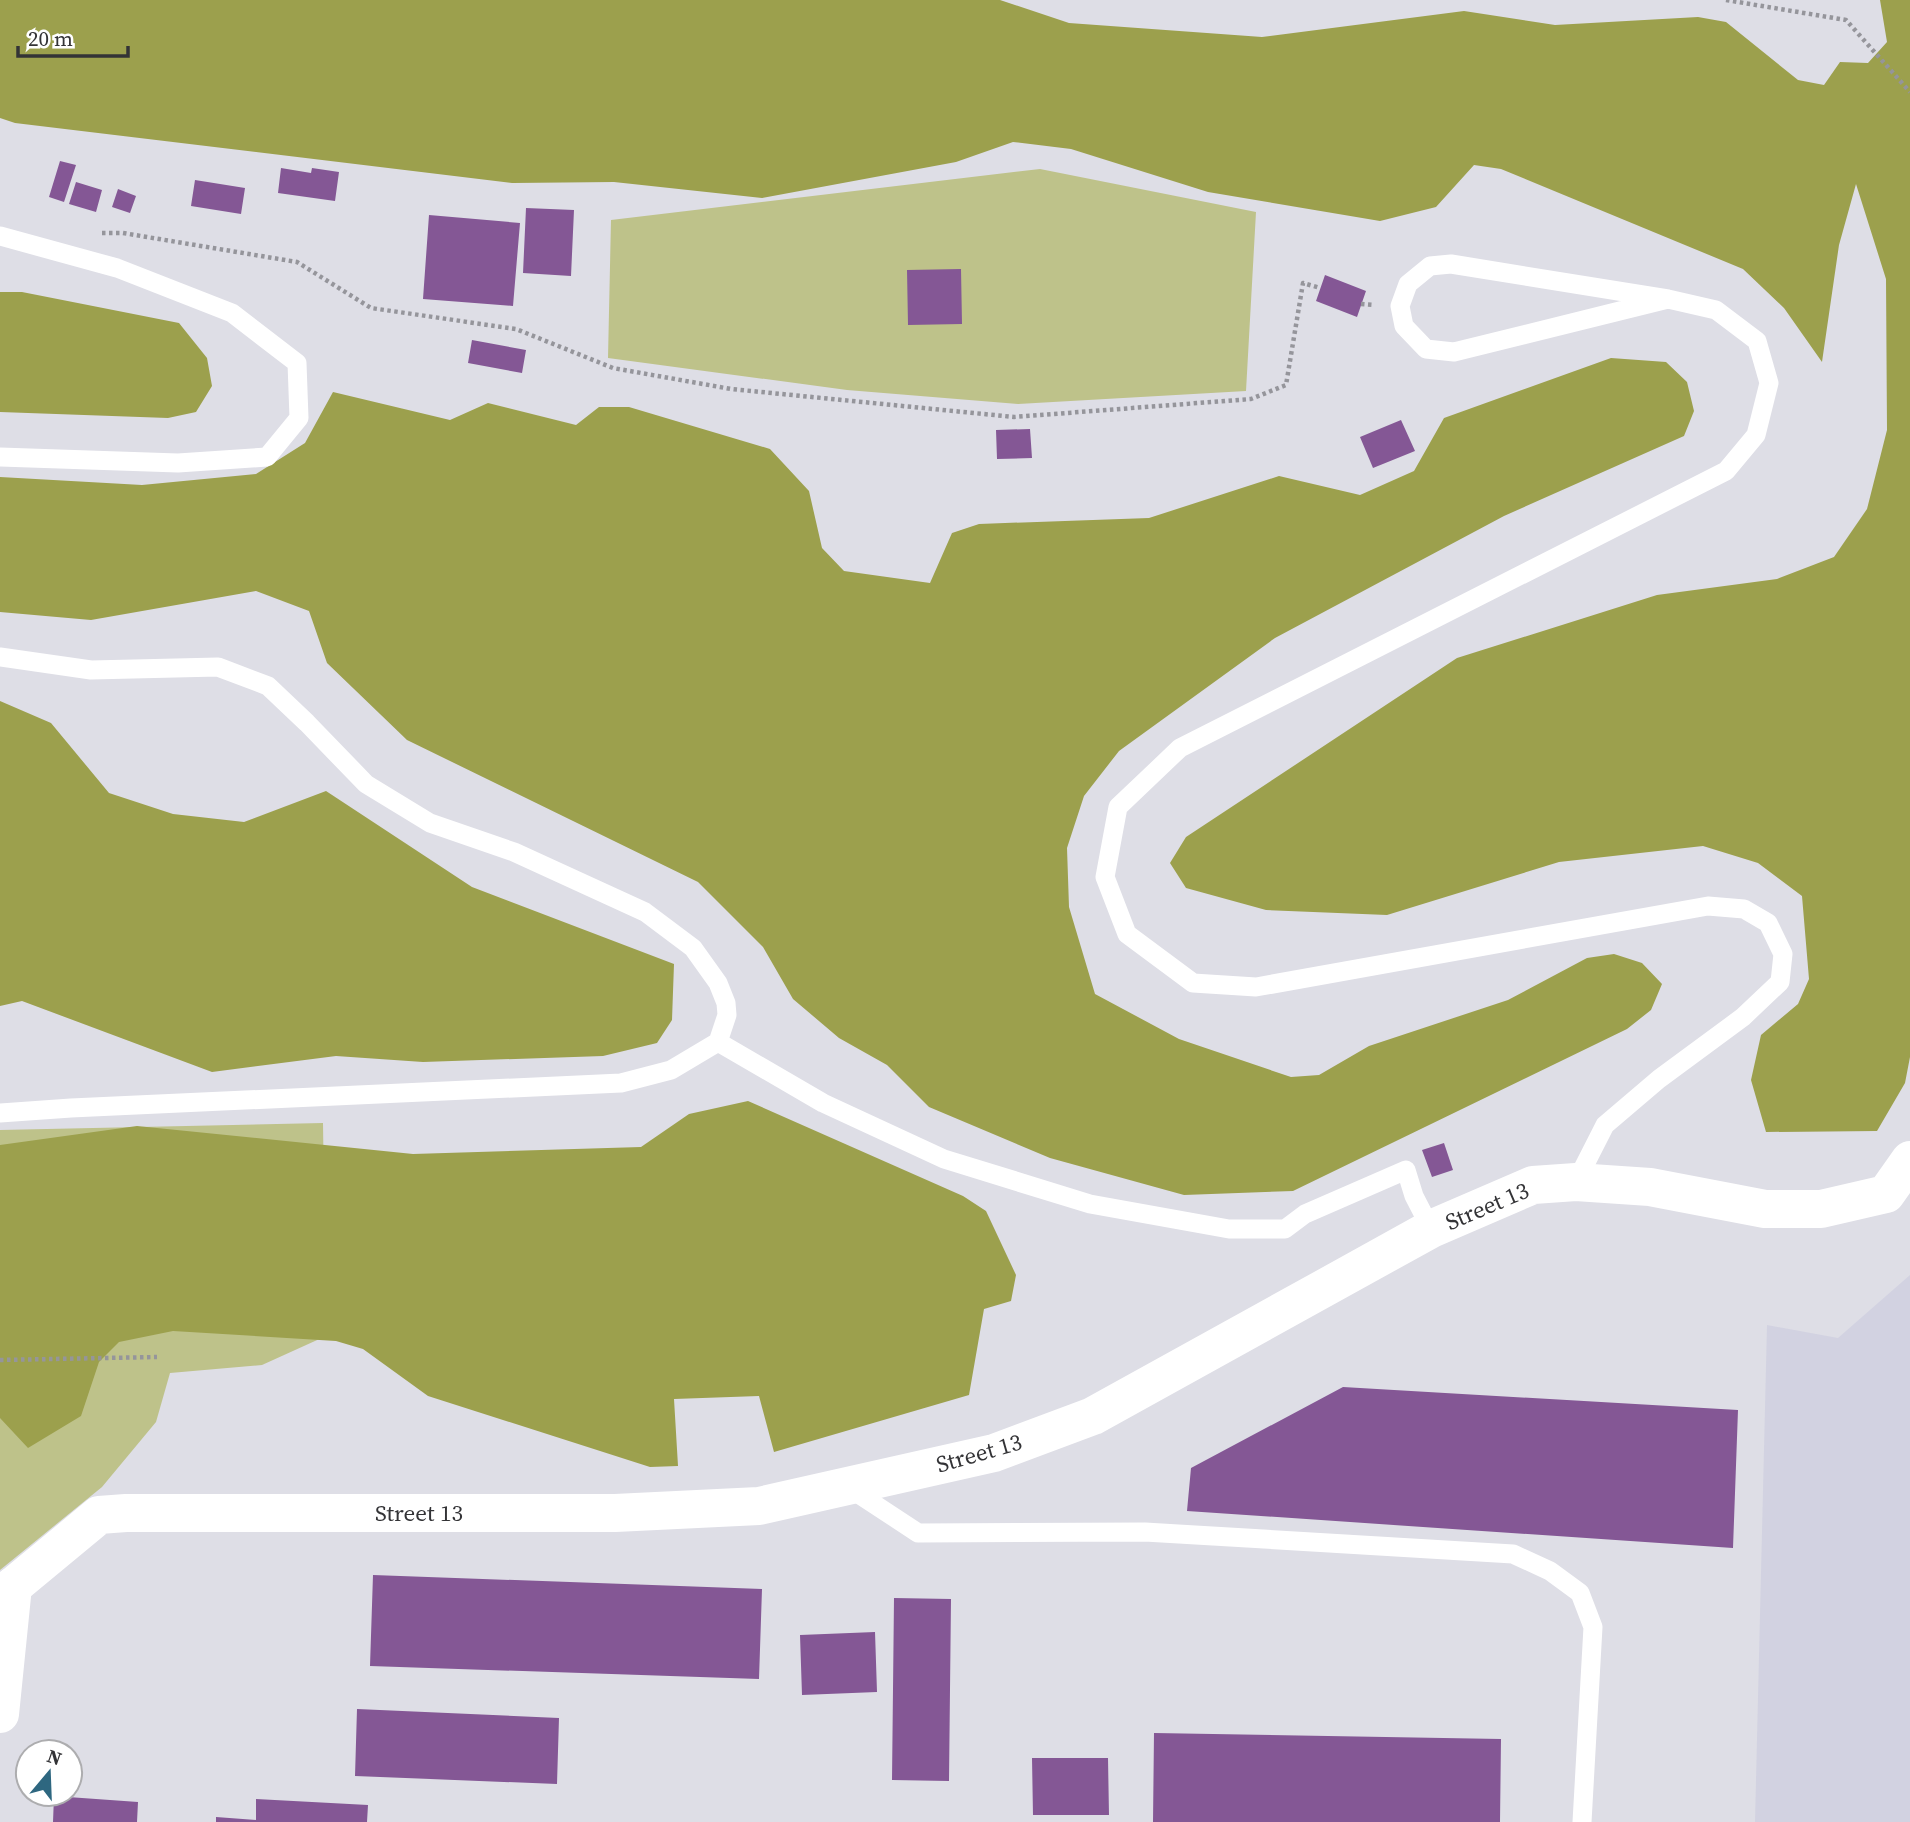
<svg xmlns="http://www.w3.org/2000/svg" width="1910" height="1822" viewBox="0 0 1910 1822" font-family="'Source Serif 4',serif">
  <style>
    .built { fill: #d2d2e1 }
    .green { fill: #bec28a }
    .forest { fill: #9ca04d }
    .building { fill: #845795 }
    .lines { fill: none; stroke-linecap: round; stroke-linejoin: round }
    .path { stroke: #95959b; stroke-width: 4.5; stroke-dasharray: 3.5 3.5; stroke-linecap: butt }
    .lane { stroke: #fff; stroke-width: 19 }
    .street { stroke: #fff; stroke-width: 38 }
    .secondary { stroke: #fff; stroke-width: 38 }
    .labels { text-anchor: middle; stroke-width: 7; stroke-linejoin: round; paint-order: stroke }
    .street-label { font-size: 23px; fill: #333336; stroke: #fff }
  </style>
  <rect width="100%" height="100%" fill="#dedee6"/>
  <path class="built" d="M1910 1275V1822H1755L1767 1325 1838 1338Z"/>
  <path class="green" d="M1040 169 1256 212 1246 391 1018 404 847 390 608 358 611 220Z
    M323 1123 326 1336 262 1365 170 1373 156 1422 102 1487 0 1570V1130Z"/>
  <path class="forest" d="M0 0H1000L1069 23 1262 37 1464 11 1555 25 1698 17 1726 22 1798 80 1824 85 1840 62 1868 63 1887 42 1880 0H1910V1057L1905 1083 1877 1131 1766 1132 1751 1080 1761 1035 1798 1004 1809 979 1802 896 1758 863 1703 846 1559 862 1387 915 1266 910 1186 888 1170 863 1186 837 1457 658 1657 595 1777 579 1834 557 1867 509 1887 430 1886 279 1856 184 1839 245 1822 362 1784 308 1743 269 1501 169 1474 165 1436 207 1380 221 1208 192 1071 149 1013 142 956 162 762 198 614 182 512 183 15 123 0 118Z
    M0 292H22L179 323 207 358 212 386 196 412 168 418 0 412Z
    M1611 358 1666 362 1687 382 1694 411 1684 436 1504 516 1275 638 1119 751 1084 796 1067 848 1069 907 1095 994 1179 1039 1291 1077 1319 1075 1369 1046 1508 1000 1587 958 1614 954 1642 963 1662 984 1651 1010 1627 1029 1293 1191 1184 1195 1050 1158 929 1107 887 1065 839 1038 793 999 763 947 698 882 407 740 327 663 309 611 256 591 91 620 0 612V477L142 485 256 474 305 443 333 392 450 420 488 403 576 425 599 407H629L770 449 809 491 822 548 844 571 930 583 952 533 979 524 1149 518 1279 476 1360 495 1414 471 1444 418Z
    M0 701 51 723 109 793 173 814 244 822 326 791 472 887 674 964 672 1020 657 1043 603 1056 423 1062 336 1056 212 1072 22 1001 0 1006Z
    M748 1101 963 1196 986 1211 1016 1275 1011 1301 984 1309 969 1395 774 1452 759 1396 674 1399 678 1466 650 1467 428 1396 363 1349 336 1341 173 1331 119 1342 99 1362 81 1416 28 1448 0 1418V1145L137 1126 413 1154 641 1147 689 1114Z"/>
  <path class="building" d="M60 161 76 165 64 202 49 197Z
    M281 168 311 173 312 168 339 172 335 201 278 193Z
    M195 180 245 188 241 214 191 206Z
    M76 182 102 190 96 212 69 204Z
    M118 189 136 196 130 213 112 207Z
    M526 208 574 210 571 276 523 273Z
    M429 215 520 223 513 306 423 299Z
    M961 269 962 324 908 325 907 270Z
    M1325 275 1366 291 1357 317 1316 301Z
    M472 340 526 350 522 373 468 363Z
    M1401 420 1415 451 1373 468 1360 437Z
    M1030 429 1032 458 997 459 996 430Z
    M1444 1143 1453 1170 1432 1177 1422 1150Z
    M1343 1387 1738 1410 1733 1548 1187 1511 1191 1468Z
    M373 1575 762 1589 759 1679 370 1666Z
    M894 1598 951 1599 949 1781 892 1780Z
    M875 1632 877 1692 802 1695 800 1635Z
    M357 1709 559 1718 557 1784 355 1776Z
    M1154 1733 1501 1739 1500 1822H1153Z
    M1032 1758H1108L1109 1815H1033Z
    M54 1796 138 1802 137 1822H53Z
    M256 1799 368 1805 367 1822H216V1817L256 1820Z"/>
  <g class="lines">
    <path class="path" d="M1726 0 1846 20 1910 92
      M102 233H123L297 262 371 308 516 329 613 368 731 389 1014 417 1251 399 1286 385 1303 283 1320 288
      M1361 304 1374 305
      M0 1360 157 1357"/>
    <path class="lane" d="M0 236 117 268 232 313 297 363 299 418 267 457 178 463 0 457
      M0 657 91 670 218 667 268 686 307 723 366 784 430 823 514 852 645 912 693 948 718 983 726 1003 727 1015 718 1042 671 1070 621 1083 71 1108 0 1113
      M718 1042 823 1103 944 1159 1090 1204 1229 1229H1285L1305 1214 1406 1170 1414 1196 1431 1229
      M1576 1182 1605 1125 1659 1079 1743 1017 1780 982 1783 954 1768 923 1744 909 1708 906 1256 987 1193 983 1127 934 1105 877 1118 807 1180 748 1726 471 1756 435 1769 383 1757 341 1716 310 1668 299 1454 352 1426 349 1404 326 1400 306 1408 284 1430 266 1451 264 1668 299
      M848 1487 918 1533 1145 1532 1513 1554 1550 1571 1580 1593 1593 1627 1582 1822"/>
    <path class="street" d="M0 1714 13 1586"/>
    <path class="secondary" d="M0 1597 99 1515 126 1513H615L759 1506 994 1453 1093 1416 1431 1229 1533 1185 1576 1182 1650 1187 1765 1209H1821L1886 1194 1910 1160"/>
  </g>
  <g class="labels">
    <g class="street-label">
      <text transform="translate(1487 1206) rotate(-23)" y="8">Street 13</text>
      <text transform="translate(979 1453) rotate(-16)" y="8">Street 13</text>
      <text x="419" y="1521">Street 13</text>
    </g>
  </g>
  <g transform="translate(49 1773) rotate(19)"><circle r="33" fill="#ffffff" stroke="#adadaf" stroke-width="2"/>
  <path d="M0-5L12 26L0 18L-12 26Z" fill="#2e6780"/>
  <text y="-10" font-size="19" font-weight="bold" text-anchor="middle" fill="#333336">N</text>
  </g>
  <path d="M18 46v10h110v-10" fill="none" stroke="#333336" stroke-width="3.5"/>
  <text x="28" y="46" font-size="21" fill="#333336" stroke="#ffffff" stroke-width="5" paint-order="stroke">20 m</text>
</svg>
